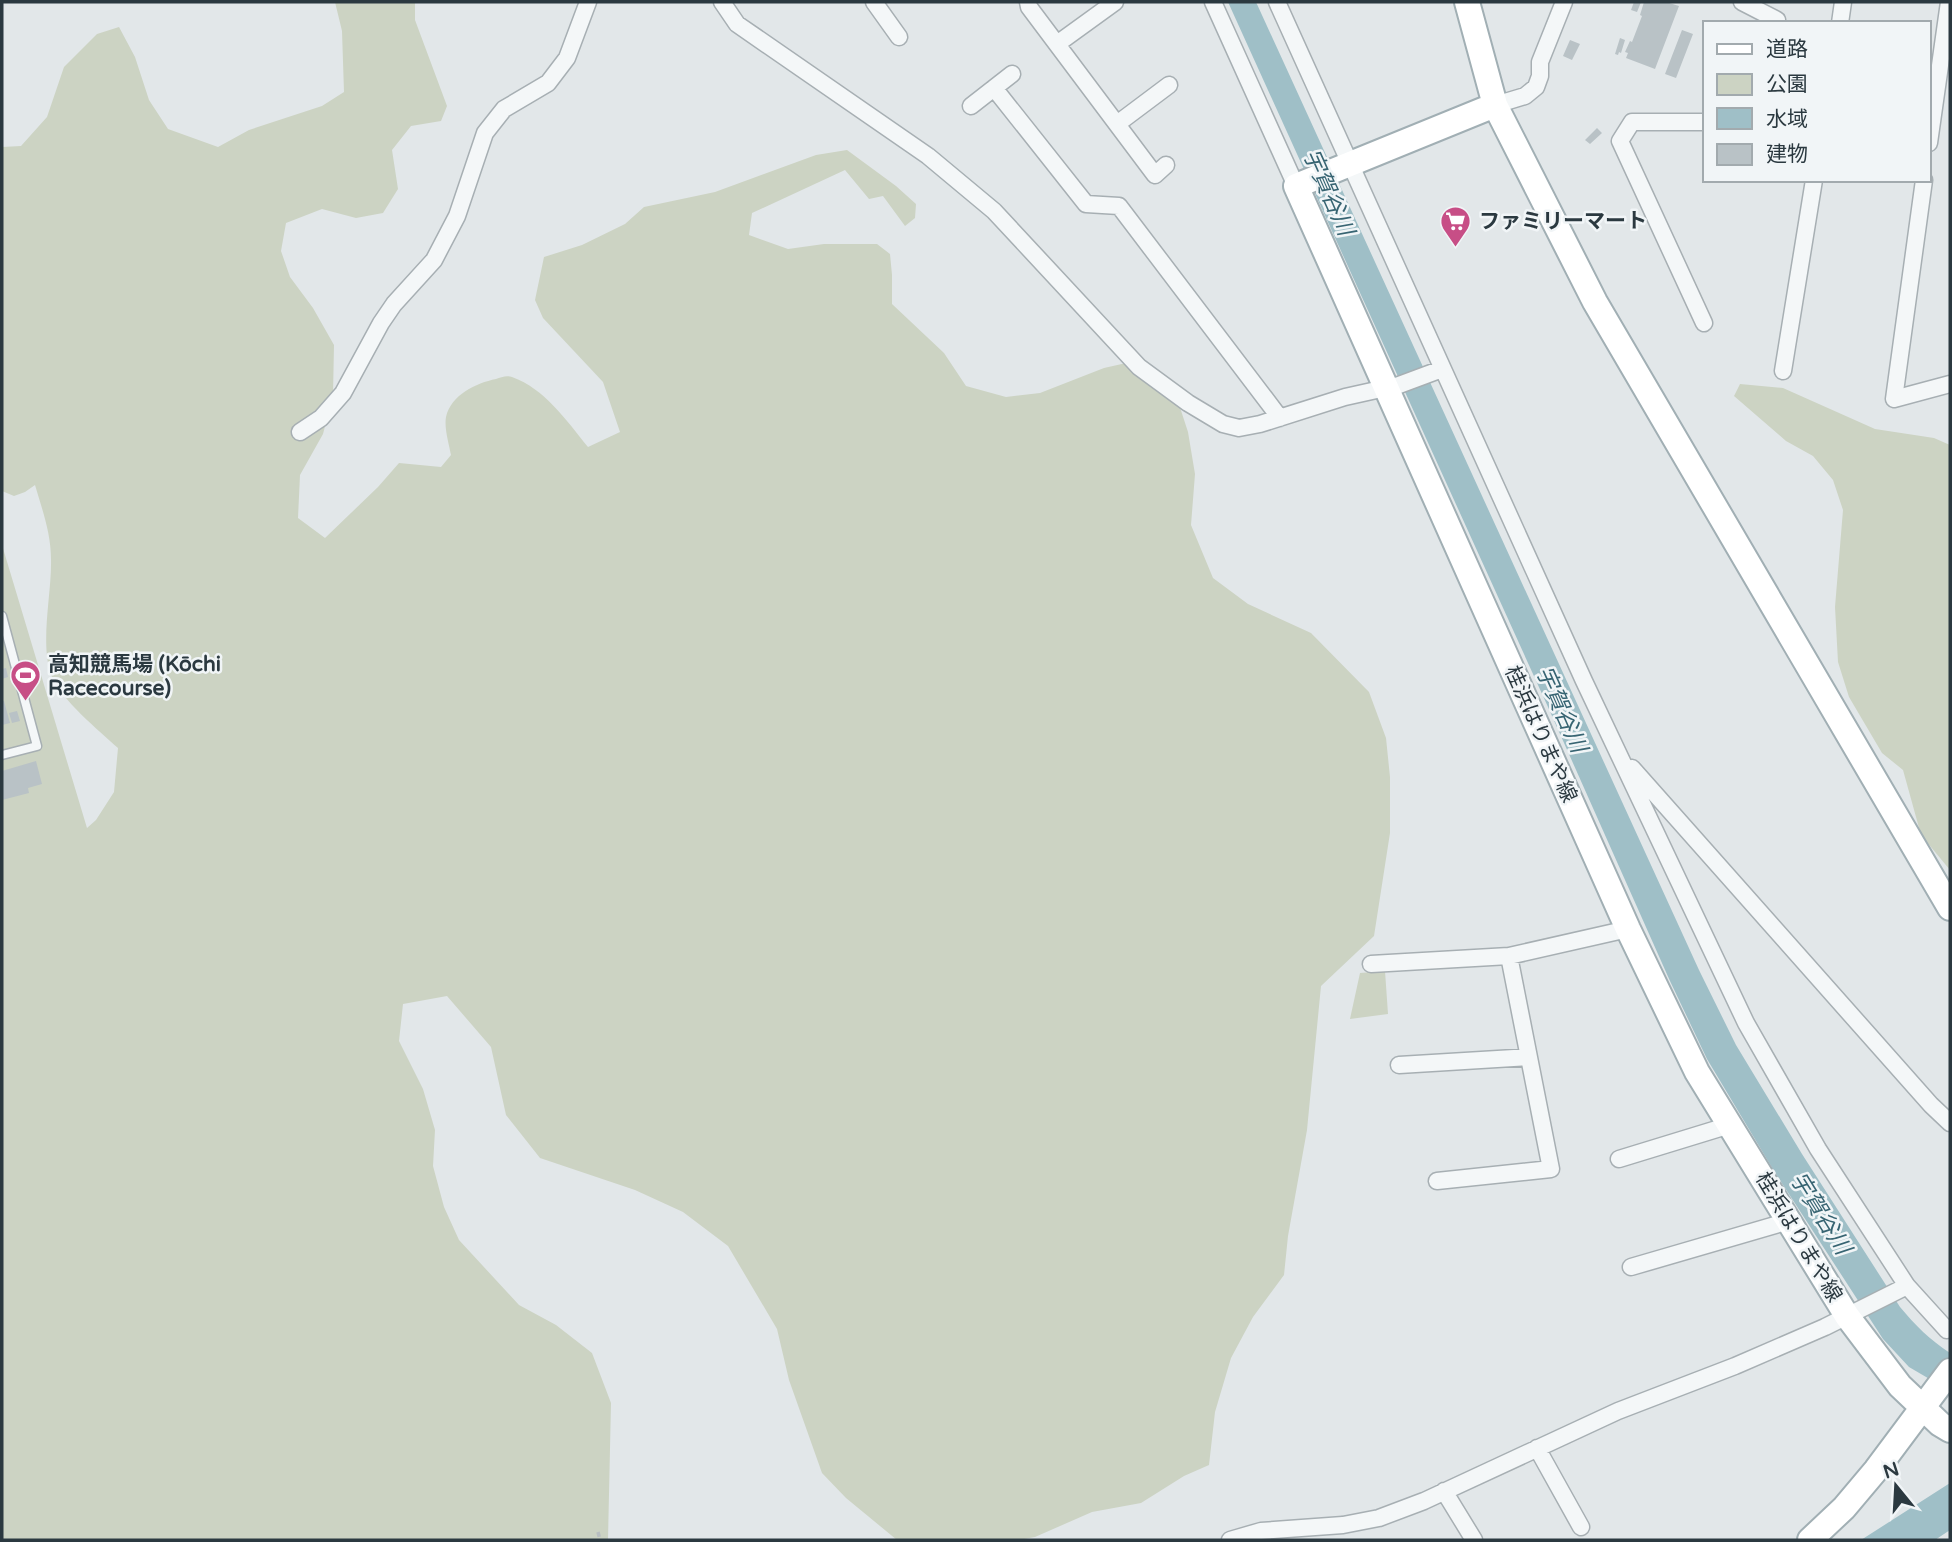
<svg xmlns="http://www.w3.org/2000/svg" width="1952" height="1542" viewBox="0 0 1952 1542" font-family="'Varela Round','Noto Sans JP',sans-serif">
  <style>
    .green { fill: #ccd3c3 }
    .water { fill: #9fbfc7 }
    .building { fill: #b9c2c6 }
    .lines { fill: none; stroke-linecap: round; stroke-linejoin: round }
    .service-casing { stroke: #a7afb3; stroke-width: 11 }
    .minor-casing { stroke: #a7afb3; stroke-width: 19 }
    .primary-casing { stroke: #a1afb4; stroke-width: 28 }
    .path { stroke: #b8bec1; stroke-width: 3.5; stroke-dasharray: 5 5; stroke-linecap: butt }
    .service { stroke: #f4f7f8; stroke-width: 8 }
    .minor { stroke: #f4f7f8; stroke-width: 16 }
    .primary { stroke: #fff; stroke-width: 24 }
    .labels { text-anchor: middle; stroke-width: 5; stroke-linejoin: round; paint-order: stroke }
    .poi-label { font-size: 21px; font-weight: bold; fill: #2b3940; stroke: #f1f5f7; text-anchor: start }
    .street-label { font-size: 21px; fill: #2b3940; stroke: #f1f5f7 }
    .water-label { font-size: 23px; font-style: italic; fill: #376472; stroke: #f1f5f7 }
  </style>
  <rect width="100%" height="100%" fill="#e2e7e9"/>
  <path class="green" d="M335 2H415V20L447 106 441 121 411 126 392 150 398 189 383 213 356 218 322 209 286 223 281 251 290 277 313 308 334 345 333 395 323 434 300 475 298 518 325 538 378 487 399 463 441 467 451 455C449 444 444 428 446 417 451 395 476 383 496 379 501 377 507 375 512 377 545 389 566 420 588 447L620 432 603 382 543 318 535 300 544 257 582 245 625 224 644 207 715 192 816 155 847 150 896 186 916 204 915 218 905 226 883 196 869 199 845 170 752 213 749 235 788 249 824 244H877L890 254 892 275V304L944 353 966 386 1006 397 1040 393 1104 368 1144 359 1173 386 1188 432 1195 474 1191 525 1213 578 1248 604 1311 633 1369 692 1386 738 1390 777V833L1374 936 1321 986 1307 1130 1288 1236 1284 1275 1253 1317 1231 1358 1215 1412 1209 1465 1184 1476 1141 1503 1092 1512 1035 1537 1019 1540H897L846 1498 822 1473 789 1380 777 1329 728 1246 683 1212 635 1190 540 1158 506 1115 491 1047 447 996 403 1004 399 1041 423 1089 435 1130 433 1166 444 1207 459 1240 519 1305 556 1325 592 1353 611 1403 608 1540H2V545L87 828 96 820 114 792 118 748C99 731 61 699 52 677 39 645 52 594 51 559 51 533 42 509 35 485L25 492 14 496 2 491V147L21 146 47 117 64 67 97 34 119 27 135 57 149 100 168 129 218 147 249 130 322 106 344 92 342 31Z
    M1740 384 1783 388 1875 429 1934 438 1950 445V870L1921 835 1903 770 1882 753 1849 697 1838 662 1835 607 1843 510 1833 480 1813 456 1786 441 1734 396Z
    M1385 971 1388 1014 1350 1019 1360 973Z"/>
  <path class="water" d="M1228 2H1256L1699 970 1736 1045 1802 1154 1900 1307C1915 1325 1930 1340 1950 1353V1391L1909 1367 1883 1339 1774 1171 1707 1059 1670 981 1548 707Z
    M1950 1483V1530L1935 1540H1861Z"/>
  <path class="building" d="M1634 2H1641L1637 12 1631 10Z
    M1644 2H1666L1679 6 1655 69 1626 58 1628 53 1625 52 1630 41 1632 42 1642 16 1640 15Z
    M1682 30 1693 34 1676 78 1665 74Z
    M1620 38 1625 40 1621 53 1619 52 1618 55 1615 54Z
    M1570 40 1580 44 1572 60 1563 56Z
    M1597 128 1602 133 1590 144 1585 140Z
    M6 668 8 677 2 679V669Z
    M2 701H4L10 723 2 725Z
    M17 711 20 721 12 723 9 713Z
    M36 761 42 784 28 788 29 793 2 800V771Z"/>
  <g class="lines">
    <defs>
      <path id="service" d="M2 616 37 746 2 755"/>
      <path id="minor" d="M722 2 737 24 928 156 994 211 1139 367 1188 403 1223 424 1239 428 1260 424 1345 397 1399 385 1442 369
        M874 2 899 37
        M1028 2 1029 7 1155 175 1166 165
        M1213 2 1296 186
        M1277 2 1584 681 1746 1023 1818 1149 1907 1286 1947 1330
        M1742 2 1777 20 1776 23
        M1840 23 1843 2
        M1057 44 1115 2
        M994 88 1086 204 1119 206 1280 418
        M1495 105 1525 96 1536 87 1540 76V62L1564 2
        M971 106 1012 74
        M1117 124 1169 85
        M1929 143 1949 2
        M1924 180 1894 399 1950 384
        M1704 323 1620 141 1632 122H1705
        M1783 371 1814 180
        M300 432 321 418 343 393 381 323 394 304 434 260 457 216 485 133 504 109 548 83 567 58 588 2
        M1632 768 1931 1105 1950 1123
        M1371 964 1509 956 1628 929
        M1399 1065 1529 1057
        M1619 1159 1730 1125
        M1437 1181 1551 1169 1509 956
        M1631 1267 1789 1221
        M1537 1448 1581 1527
        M1444 1491 1474 1540
        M1230 1540 1261 1531 1343 1525 1379 1518 1424 1501 1618 1411 1735 1366 1825 1327 1907 1286"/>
      <path id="primary" d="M1467 2 1495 105 1595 302 1950 908
        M1495 105 1296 186 1628 929 1697 1072 1847 1316 1900 1386 1940 1424 1950 1430
        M1810 1540 1844 1508 1876 1470 1950 1371"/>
    </defs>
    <use href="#service" class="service-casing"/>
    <use href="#minor" class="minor-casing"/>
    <use href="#primary" class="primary-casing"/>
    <path class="path" d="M598 1532 600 1540"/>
    <use href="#service" class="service"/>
    <use href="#minor" class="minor"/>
    <use href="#primary" class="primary"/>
  </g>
  <defs>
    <symbol id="supermarket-pin" viewBox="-11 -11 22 30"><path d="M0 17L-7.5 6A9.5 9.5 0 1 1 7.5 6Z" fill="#c74e86" stroke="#f1f5f7"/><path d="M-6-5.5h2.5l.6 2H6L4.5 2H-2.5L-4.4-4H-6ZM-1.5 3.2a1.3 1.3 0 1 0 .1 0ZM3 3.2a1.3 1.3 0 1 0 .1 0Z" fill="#fff"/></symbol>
    <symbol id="stadium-pin" viewBox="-11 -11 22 30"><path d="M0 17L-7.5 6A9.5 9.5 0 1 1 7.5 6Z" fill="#c74e86" stroke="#f1f5f7"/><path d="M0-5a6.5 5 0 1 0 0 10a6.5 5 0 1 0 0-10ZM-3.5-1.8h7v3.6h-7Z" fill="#fff"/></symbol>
  </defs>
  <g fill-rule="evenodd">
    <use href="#supermarket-pin" x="1438" y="204" width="35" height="47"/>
    <use href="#stadium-pin" x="8" y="658" width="35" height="47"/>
  </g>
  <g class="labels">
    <g class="poi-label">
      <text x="1479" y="228">ファミリーマート</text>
      <text x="48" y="671">高知競馬場 (Kōchi<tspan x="48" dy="24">Racecourse)</tspan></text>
    </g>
    <g class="street-label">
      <text transform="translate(1541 734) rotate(66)" y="7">桂浜はりまや線</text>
      <text transform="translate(1799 1237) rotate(59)" y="7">桂浜はりまや線</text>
    </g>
    <g class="water-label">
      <text transform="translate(1329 192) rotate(66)" y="8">宇賀谷川</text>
      <text transform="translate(1562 709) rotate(66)" y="8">宇賀谷川</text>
      <text transform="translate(1821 1213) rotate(58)" y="8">宇賀谷川</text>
    </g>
  </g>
  <rect width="1952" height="1542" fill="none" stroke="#2b3940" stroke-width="7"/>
  <rect x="1703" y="21" width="228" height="161" fill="#f1f5f7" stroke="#a2aaae" stroke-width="2"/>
  <rect x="1717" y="44" width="35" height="10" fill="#ffffff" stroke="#a2aaae" stroke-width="2"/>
  <text x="1766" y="56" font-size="21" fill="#2b3940">道路</text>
  <rect x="1717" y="74" width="35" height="21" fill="#ccd3c3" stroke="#a2aaae" stroke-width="2"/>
  <text x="1766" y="91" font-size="21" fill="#2b3940">公園</text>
  <rect x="1717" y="108" width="35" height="21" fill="#9fbfc7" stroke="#a2aaae" stroke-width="2"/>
  <text x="1766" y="126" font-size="21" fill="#2b3940">水域</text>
  <rect x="1717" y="144" width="35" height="21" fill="#b9c2c6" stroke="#a2aaae" stroke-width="2"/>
  <text x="1766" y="161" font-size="21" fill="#2b3940">建物</text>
  <g transform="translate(1896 1486) rotate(342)" stroke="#f1f5f7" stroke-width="5" paint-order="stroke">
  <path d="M0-5L12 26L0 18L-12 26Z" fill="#2b3940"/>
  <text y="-10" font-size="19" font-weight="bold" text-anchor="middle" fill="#2b3940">N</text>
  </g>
</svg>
